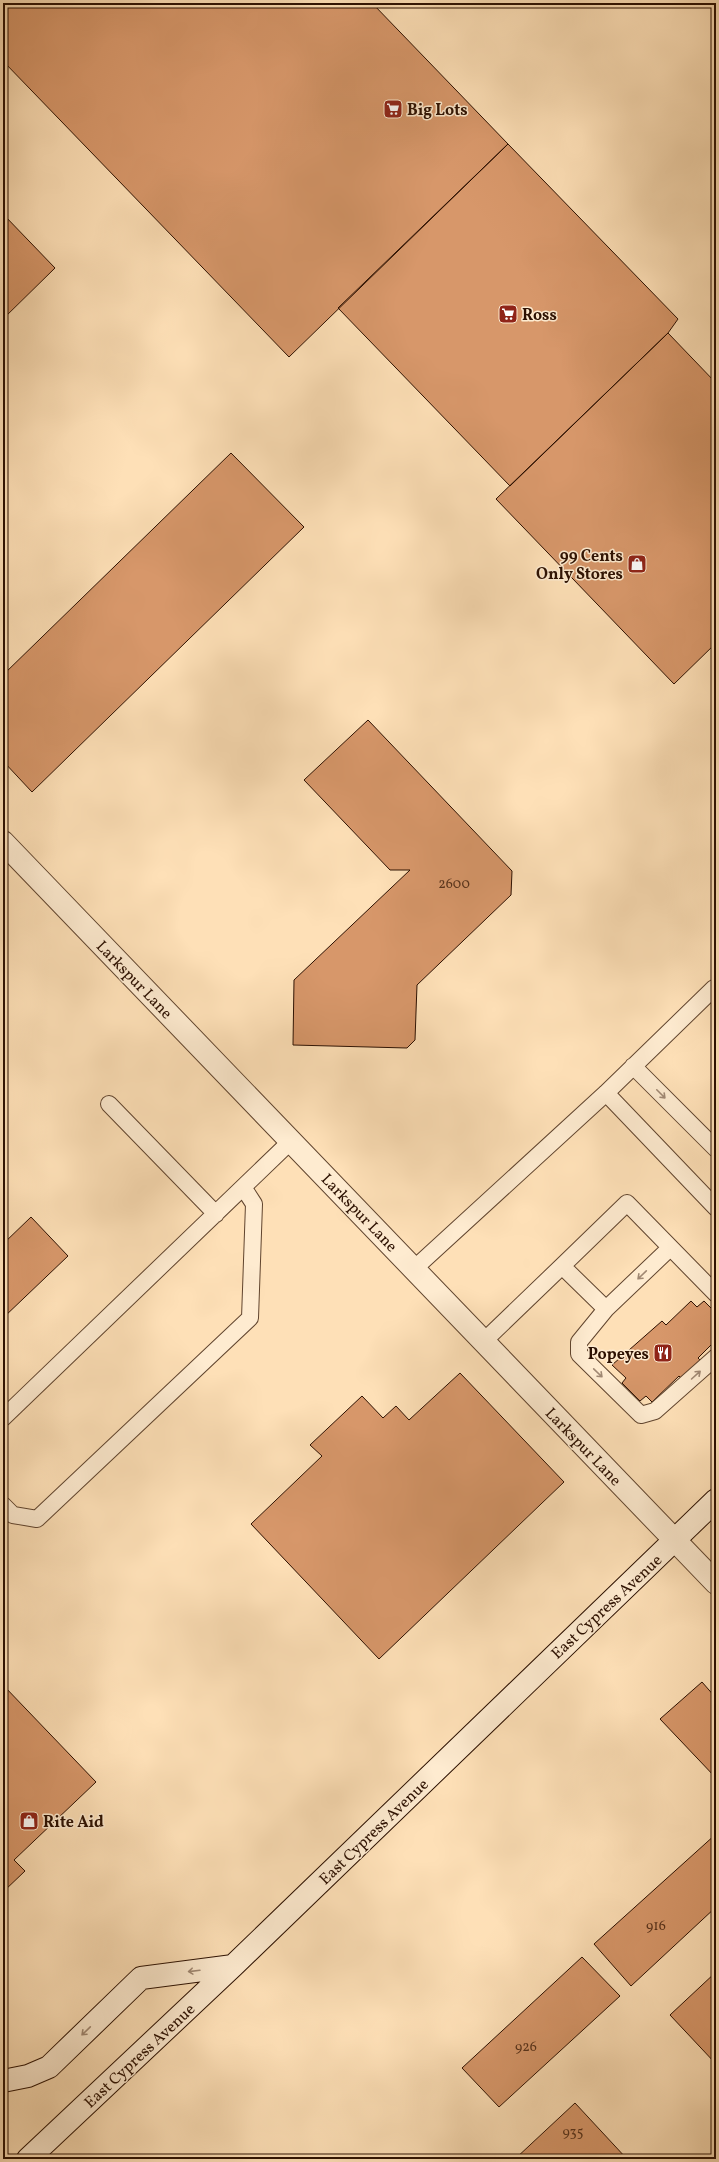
<svg xmlns="http://www.w3.org/2000/svg" width="719" height="2162" viewBox="0 0 719 2162" font-family="Vollkorn,serif">
  <style>
    .building { fill: #d7976a; stroke: #2c1001 }
    .lines { fill: none; stroke-linecap: round; stroke-linejoin: round }
    .service-casing { stroke: #60442e; stroke-width: 18 }
    .minor-casing { stroke: #60442e; stroke-width: 24 }
    .secondary-casing { stroke: #2c1001; stroke-width: 24 }
    .service { stroke: #feebd0; stroke-width: 16 }
    .minor { stroke: #feebd0; stroke-width: 22 }
    .secondary { stroke: #feebd0; stroke-width: 22 }
    .oneway { stroke: #a08873 }
    .labels { text-anchor: middle; stroke-width: 3; stroke-linejoin: round; paint-order: stroke }
    .number-label { font-size: 14px; fill: #57321b }
    .poi-label { font-size: 16px; font-weight: bold; fill: #2c1001; stroke: #feebd0; text-anchor: start }
    .street-label { font-size: 16px; fill: #2c1001; stroke: #feebd0 }
  </style>
  <rect width="100%" height="100%" fill="#fee0b7"/>
  <filter id="stains"><feTurbulence type="fractalNoise" baseFrequency=".005" numOctaves="4"/><feColorMatrix values="0 0 0 0 .2 0 0 0 0 .09 0 0 0 0 .02 0 0 0 .5 -.17"/></filter>
  <radialGradient id="worn" r=".72"><stop offset=".6" stop-color="#630" stop-opacity="0"/><stop offset="1" stop-color="#630" stop-opacity=".3"/></radialGradient>
  <path class="building" d="M3 3H372L508 144 289 357 3 61Z
    M508 144 678 319 668 333 510 486 338 308Z
    M3 214 55 268 3 319Z
    M668 333 716 383V643L674 684 496 499Z
    M231 453 304 527 32 792 3 761V675Z
    M368 720 512 871 511 895 417 985 415 1040 407 1048 293 1045 294 980 410 870H390L304 780Z
    M31 1217 68 1256 3 1318V1244Z
    M691 1301 697 1307 704 1301 716 1313V1340L698 1358 700 1360 682 1379 679 1376 652 1402 646 1396 640 1401 622 1383 626 1378 612 1365 662 1321 666 1325Z
    M460 1373 564 1482 379 1659 251 1524 322 1456 310 1445 362 1396 383 1418 396 1406 409 1420Z
    M702 1682 716 1698V1778L660 1719Z
    M3 1685 96 1782 14 1860 25 1871 3 1892Z
    M716 1834V1907L631 1986 594 1944Z
    M582 1957 620 1996 499 2107 462 2068Z
    M716 1972V2064L670 2015Z
    M575 2103 627 2159H515Z"/>
  <g class="lines">
    <defs>
      <path id="service" d="M633 1066 716 1149
        M606 1093 716 1208
        M109 1104 216 1214
        M670 1248 606 1309 579 1342V1354L641 1415 655 1411 716 1357
        M562 1266 627 1203 716 1294
        M415 1268 606 1093 714 988 716 990
        M483 1342 562 1266 606 1309
        M3 1418 291 1141
        M3 1505 13 1515 37 1519 250 1318 254 1204 243 1187"/>
      <path id="minor" d="M3 842 716 1583"/>
      <path id="secondary" d="M3 2081 28 2076 49 2067 141 1978 233 1966
        M28 2159 233 1966 716 1500"/>
    </defs>
    <use href="#service" class="service-casing"/>
    <use href="#minor" class="minor-casing"/>
    <use href="#secondary" class="secondary-casing"/>
    <use href="#service" class="service"/>
    <use href="#minor" class="minor"/>
    <use href="#secondary" class="secondary"/>
  </g>
  <defs><path id="oneway-shaft" d="M-6 0H5M1.5-3L5.5 0L1.5 3" fill="none" stroke-width="1.6" stroke-linecap="round" stroke-linejoin="round"/></defs>
  <g class="oneway">
    <use href="#oneway-shaft" transform="translate(661 1094) rotate(45)"/>
    <use href="#oneway-shaft" transform="translate(642 1275) rotate(136)"/>
    <use href="#oneway-shaft" transform="translate(598 1373) rotate(44)"/>
    <use href="#oneway-shaft" transform="translate(696 1375) rotate(-42)"/>
    <use href="#oneway-shaft" transform="translate(194 1971) rotate(173)"/>
    <use href="#oneway-shaft" transform="translate(86 2031) rotate(136)"/>
  </g>
  <defs>
    <symbol id="supermarket-square" viewBox="-11 -11 22 22"><rect x="-9" y="-9" width="18" height="18" rx="4" fill="#8f2418" stroke="#feebd0"/><path d="M-6-5.5h2.5l.6 2H6L4.5 2H-2.5L-4.4-4H-6ZM-1.5 3.2a1.3 1.3 0 1 0 .1 0ZM3 3.2a1.3 1.3 0 1 0 .1 0Z" fill="#fff"/></symbol>
    <symbol id="shop-square" viewBox="-11 -11 22 22"><rect x="-9" y="-9" width="18" height="18" rx="4" fill="#8f2418" stroke="#feebd0"/><path d="M-5-2.5h2.3a2.7 3.5 0 0 1 5.4 0H5L5.5 6h-11ZM-1.5-2.5h3a1.5 2.3 0 0 0-3 0Z" fill="#fff"/></symbol>
    <symbol id="restaurant-square" viewBox="-11 -11 22 22"><rect x="-9" y="-9" width="18" height="18" rx="4" fill="#8f2418" stroke="#feebd0"/><path d="M-5-6h1v4h1v-4h1v4h1v-4h1v5L-1.5 .5V6h-2V.5L-5-1ZM5-6V6H3V1.5H1.5Q1.5-4 5-6Z" fill="#fff"/></symbol>
  </defs>
  <g fill-rule="evenodd">
    <use href="#supermarket-square" x="382" y="98" width="22" height="22"/>
    <use href="#supermarket-square" x="497" y="303" width="22" height="22"/>
    <use href="#shop-square" x="626" y="553" width="22" height="22"/>
    <use href="#restaurant-square" x="652" y="1342" width="22" height="22"/>
    <use href="#shop-square" x="18" y="1810" width="22" height="22"/>
  </g>
  <g class="labels">
    <g class="number-label">
      <text x="454" y="888">2600</text>
      <text x="656" y="1930">916</text>
      <text x="526" y="2051">926</text>
      <text x="573" y="2136">935</text>
    </g>
    <g class="poi-label">
      <text x="407" y="115">Big Lots</text>
      <text x="522" y="320">Ross</text>
      <text x="623" y="561" text-anchor="end">99 Cents<tspan x="623" dy="18">Only Stores</tspan></text>
      <text x="649" y="1359" text-anchor="end">Popeyes</text>
      <text x="43" y="1827">Rite Aid</text>
    </g>
    <g class="street-label">
      <text transform="translate(135 979) rotate(46)" y="6">Larkspur Lane</text>
      <text transform="translate(360 1212) rotate(46)" y="6">Larkspur Lane</text>
      <text transform="translate(584 1446) rotate(46)" y="6">Larkspur Lane</text>
      <text transform="translate(606 1606) rotate(-43)" y="6">East Cypress Avenue</text>
      <text transform="translate(373 1831) rotate(-44)" y="6">East Cypress Avenue</text>
      <text transform="translate(139 2055) rotate(-43)" y="6">East Cypress Avenue</text>
    </g>
  </g>
  <rect width="719" height="2162" fill="none" stroke="#fee0b7" stroke-width="16"/>
  <rect x="4" y="4" width="711" height="2154" fill="none" stroke="#2c1001" stroke-width="2"/>
  <rect x="8" y="8" width="703" height="2146" fill="none" stroke="#2c1001"/>
  <rect width="100%" height="100%" filter="url(#stains)"/>
  <rect width="100%" height="100%" fill="url(#worn)"/>
</svg>
